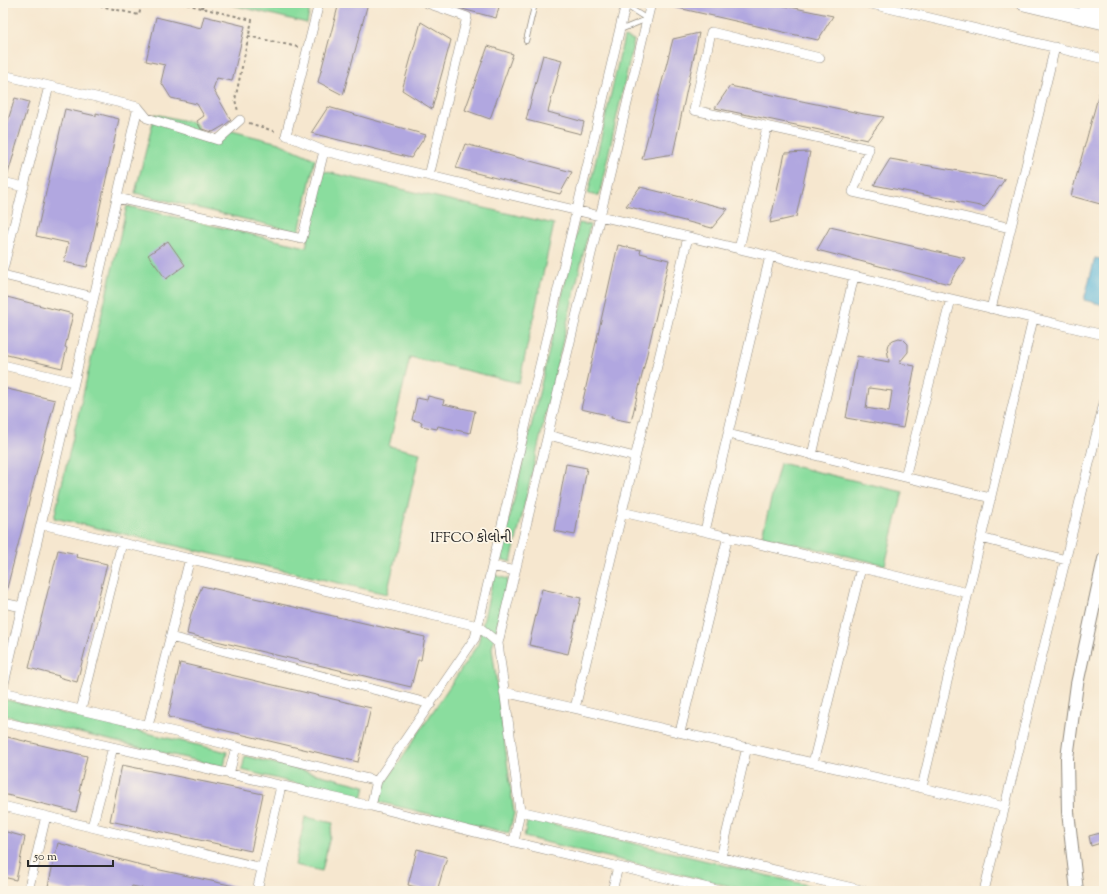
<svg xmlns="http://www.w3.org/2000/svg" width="1107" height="894" viewBox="0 0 1107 894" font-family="'Sorts Mill Goudy','Noto Sans Gujarati',serif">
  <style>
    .green { fill: #8add9e; stroke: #5a8464 }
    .water { fill: #5bb6d9; stroke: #437082 }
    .building { fill: #b1a7e0; fill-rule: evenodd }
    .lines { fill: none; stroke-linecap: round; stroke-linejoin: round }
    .service-casing { stroke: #90897d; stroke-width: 6 }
    .minor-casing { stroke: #90897d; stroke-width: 10 }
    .tertiary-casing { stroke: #90897d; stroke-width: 14 }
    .primary-casing { stroke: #90897d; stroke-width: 16 }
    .path { stroke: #90897d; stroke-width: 2; stroke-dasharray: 3 3; stroke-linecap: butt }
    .service { stroke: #fff; stroke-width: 4.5 }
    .minor { stroke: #fff; stroke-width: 9 }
    .tertiary { stroke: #fff; stroke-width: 12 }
    .primary { stroke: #fff; stroke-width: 15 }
    .labels { text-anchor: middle; stroke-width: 3.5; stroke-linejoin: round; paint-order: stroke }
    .quarter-label { font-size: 14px; fill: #2b2b2b; stroke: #fcf5e5 }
  </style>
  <rect width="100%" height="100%" fill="#fcf5e5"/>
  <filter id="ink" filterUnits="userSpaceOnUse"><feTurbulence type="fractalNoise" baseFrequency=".025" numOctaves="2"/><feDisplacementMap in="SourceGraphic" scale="8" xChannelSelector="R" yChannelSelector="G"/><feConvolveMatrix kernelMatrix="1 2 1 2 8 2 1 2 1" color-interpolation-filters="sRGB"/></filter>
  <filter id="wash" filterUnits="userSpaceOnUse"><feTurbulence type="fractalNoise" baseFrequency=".012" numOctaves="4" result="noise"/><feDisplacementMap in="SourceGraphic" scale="16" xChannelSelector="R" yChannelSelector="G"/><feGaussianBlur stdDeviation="0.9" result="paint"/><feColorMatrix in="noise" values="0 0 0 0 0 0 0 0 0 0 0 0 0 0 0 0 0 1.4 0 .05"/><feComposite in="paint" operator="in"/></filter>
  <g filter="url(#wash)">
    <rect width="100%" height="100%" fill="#f6e7cf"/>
    <path class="green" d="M224 3H311L307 23Z
      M624 37 634 40 599 196 588 194Z
      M155 114 195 123 205 141 228 130 279 143 315 159 299 232 135 193Z
      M323 171 554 224 519 383 410 357 389 446 420 453 387 594 54 518 127 206 306 247Z
      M579 223 590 225 511 562 500 559Z
      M780 463 903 492 885 565 762 536Z
      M494 575 508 579 492 648 514 813 509 833 379 802 385 783 478 644Z
      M3 699 227 752 224 767 3 715Z
      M245 756 365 786 362 800 242 770Z
      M305 817 333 823 322 871 295 865Z
      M528 818 832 891H750L524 837Z"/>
    <path class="water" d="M1095 258 1104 260V305L1084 300Z"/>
    <g id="blocks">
      <path class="building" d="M339 3H368L343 95 318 82Z
        M450 3H500L496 18 466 10 450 5Z
        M675 3H771L833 16 818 40 674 7Z
        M204 16 245 26 232 81 217 78 213 89 231 120 225 125 213 132 201 129 197 121 204 116 197 104 171 98 161 82 165 65 146 61 156 17 201 28Z
        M421 22 451 40 432 109 402 90Z
        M699 33 673 154 642 159 673 39Z
        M488 46 513 54 490 119 465 110Z
        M543 55 562 60 548 112 584 122 581 134 526 120Z
        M730 86 864 114 884 117 867 140 715 108Z
        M1101 86H1104V205L1071 196Z
        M15 98 29 102 7 177 3 176V136Z
        M328 107 426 135 411 158 311 133Z
        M65 109 96 116V113L119 119 87 267 64 262 68 243 36 236Z
        M465 144 519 158 572 172 560 194 456 168Z
        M810 152 796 217 770 223 785 153Z
        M890 159 919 164 1005 179 985 207 874 185Z
        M640 187 693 200 728 209 712 228 626 206Z
        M830 227 920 248 965 258 949 284 817 250Z
        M168 241 185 265 166 279 148 255Z
        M618 245 641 250 640 253 669 260 631 422 611 418 612 416 581 409Z
        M3 296 73 314 65 347 67 348 62 368 3 354Z
        M899 338 903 339 908 344V352L899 363 915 366 903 428 846 418 857 356 889 362 887 348 888 344 893 340ZM869 388 892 391 889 412 866 408Z
        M3 388 55 400 6 592H3V523L6 510 3 509Z
        M428 396 444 400 443 404 475 411 470 433 438 426 437 429 421 426 422 422 412 420 417 398 427 400Z
        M566 464 587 468 575 535 554 531Z
        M58 550 77 554 76 557 107 564 77 682 58 677 59 676 29 668Z
        M202 586 425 637 421 660H418L411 687 187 634 191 614Z
        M542 589 581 598 568 654 529 645Z
        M180 663 371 708 358 762 168 717Z
        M3 736 87 756 79 791H81L76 812 3 794Z
        M122 765 263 794 251 851 110 821Z
        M3 831 25 837 16 880 3 877Z
        M1104 832V842L1091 846 1089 836Z
        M58 843 137 864V865L239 887V891H155L132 886 130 891H71L48 886Z
        M417 849 447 857 437 891H431L408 885Z"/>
    </g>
  </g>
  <g filter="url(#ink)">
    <use href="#blocks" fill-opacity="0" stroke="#90897d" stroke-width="1"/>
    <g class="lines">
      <defs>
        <path id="service" d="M618 3 625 5 647 19 620 30
          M526 41 535 3"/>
        <path id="minor" d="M319 3 286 135 324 151 1104 335
          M427 3 467 17 429 176
          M867 3 1104 59
          M820 58 711 32 694 110 869 149 853 192 1011 228
          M3 75 138 107 147 118 218 140 240 120
          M3 182 24 187
          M117 198 302 239 324 151
          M739 249 767 127
          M3 269 49 86
          M3 275 94 297
          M991 309 1055 47
          M3 365 74 382
          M728 434 991 498
          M548 435 635 457
          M812 455 854 276
          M905 477 951 299
          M622 512 968 593
          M41 524 478 626 498 643
          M705 531 770 256
          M981 538 1066 560
          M492 566 515 571
          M3 603 22 607
          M170 637 431 704
          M3 688 138 107
          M3 692 188 735 377 781
          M504 692 1005 807
          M575 708 688 237
          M81 710 122 543
          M3 722 371 806 514 842 721 891
          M148 726 190 558
          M680 732 728 536
          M813 763 861 568
          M229 774 236 747
          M922 787 1033 319
          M3 806 262 868
          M371 806 377 781 475 638 626 3
          M520 811 866 891
          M92 827 113 747
          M514 842 520 811 498 643 651 3
          M721 857 747 747
          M28 891 46 816
          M257 891 281 786
          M612 891 618 867
          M984 891 1104 403"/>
        <path id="tertiary" d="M1077 891 1068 812 1067 758 1077 684 1104 559"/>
        <path id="primary" d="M1024 3 1104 22
          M1084 3 1104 8"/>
      </defs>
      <use href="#service" class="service-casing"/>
      <use href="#minor" class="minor-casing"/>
      <use href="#tertiary" class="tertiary-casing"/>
      <use href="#primary" class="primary-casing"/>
      <path class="path" d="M88 3 139 15 142 3
        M181 3 252 20 235 100 238 111
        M202 8 203 3
        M248 36 298 47
        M249 123 277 132"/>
      <use href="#service" class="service"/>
      <use href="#minor" class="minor"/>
      <use href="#tertiary" class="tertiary"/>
      <use href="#primary" class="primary"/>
    </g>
  </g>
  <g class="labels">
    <g class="quarter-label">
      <text x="471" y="542">IFFCO કોલોની</text>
    </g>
  </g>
  <rect width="1107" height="894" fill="none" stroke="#fcf5e5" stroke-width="16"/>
  <path d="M28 860v6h85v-6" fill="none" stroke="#2b2b2b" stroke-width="2"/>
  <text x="34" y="860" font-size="12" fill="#2b2b2b" stroke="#fcf5e5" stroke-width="3" paint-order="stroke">50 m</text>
</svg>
